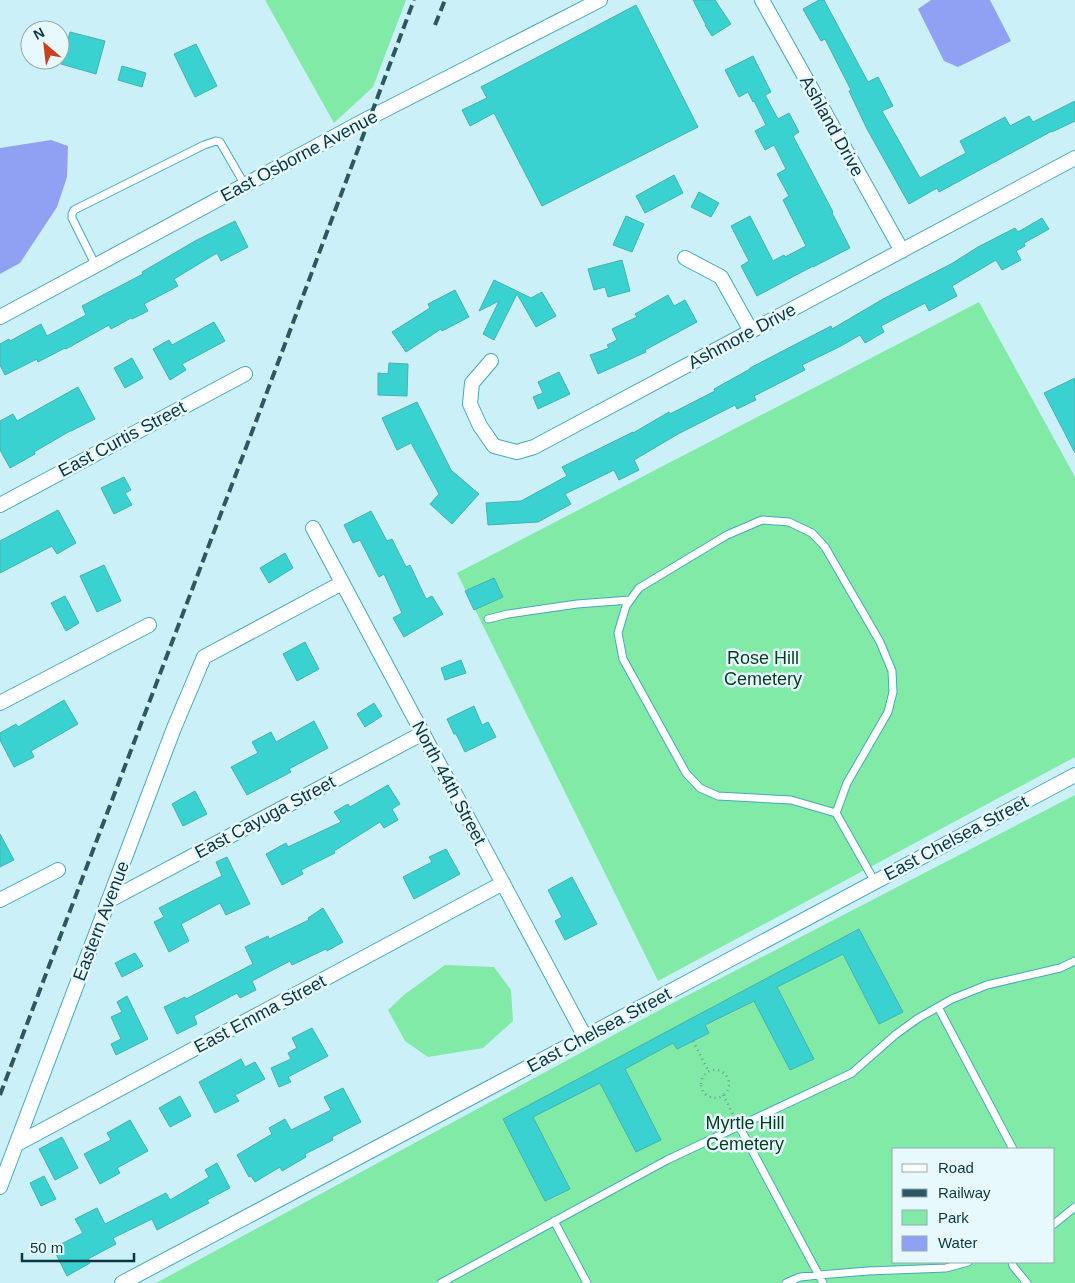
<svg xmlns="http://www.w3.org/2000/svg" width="1075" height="1283" viewBox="0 0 1075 1283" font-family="Arial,sans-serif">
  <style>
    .green { fill: #81eaa6; fill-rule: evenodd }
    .water { fill: #90a1f4 }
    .building { fill: #3ad2d0; stroke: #45b1af }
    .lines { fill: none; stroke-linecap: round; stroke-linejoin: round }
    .lane-casing { stroke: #44a9be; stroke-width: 9 }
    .street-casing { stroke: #44a9be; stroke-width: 16 }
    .path { stroke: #6f979f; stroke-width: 2.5; stroke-dasharray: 1 4; stroke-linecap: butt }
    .lane { stroke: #fff; stroke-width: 7 }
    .street { stroke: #fff; stroke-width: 14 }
    .rail { stroke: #2e5861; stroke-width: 4; stroke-dasharray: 10 5; stroke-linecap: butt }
    .labels { text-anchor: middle; stroke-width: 5; stroke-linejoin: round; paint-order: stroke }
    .street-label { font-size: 18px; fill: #0b3740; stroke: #e8f9fd }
    .park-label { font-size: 18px; fill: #073c1f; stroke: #e8f9fd }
  </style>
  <rect width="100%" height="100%" fill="#ccf0f8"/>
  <path class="green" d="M265 0H406L373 87 334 123Z
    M979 302 1075 477V757L658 981 457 573Z
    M1075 795V1283H156L669 1005ZM894 1149H1054V1262H894Z
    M445 965 494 967 511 990 513 1021 483 1048 428 1057 405 1041 388 1010 405 994Z"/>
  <path class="water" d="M931 0H990L1011 41 958 67 944 61 918 9Z
    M51 140 68 146 67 177 57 207 20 263 0 274V148Z"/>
  <path class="building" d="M693 0H715L731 24 712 36 705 25H706Z
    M819 0H824L868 82 878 77 893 106 882 111 920 178 966 153 960 141 1005 117 1010 126 1029 116 1033 122 1075 101V121L1052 132V131L939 192 937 188 909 204 867 129 849 91 851 90 825 39 821 41 803 9Z
    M636 5 698 127 542 206 494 113 470 126 462 110 487 98 481 87Z
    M70 32 105 41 96 74 61 64Z
    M196 44 217 86 195 97 174 54Z
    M753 56 771 92 765 95 778 119 789 113 799 132 793 136 833 212 832 213 850 248 813 267V266L757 296 741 266 749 261 731 226 750 216 773 261 784 255 785 257 806 246 783 200 789 196 777 174 786 169 774 145 765 150 755 131 766 125 754 101 753 102 748 92 739 97 725 70Z
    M122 66 146 73 142 87 118 80Z
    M674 175 683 193 645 213 636 196Z
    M699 192 719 203 711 217 691 207Z
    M626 216 644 224 632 252 613 245Z
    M1042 218 1049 229 1024 243 1025 246 1016 251 1021 260 1002 270 996 260 952 286 957 296 929 311 925 303 881 326 884 332 865 343 860 335 841 346 802 365 805 370 754 396 756 400 737 409 735 405 678 434 634 460 639 470 619 480 614 470 565 494 571 504 538 522 488 525 486 503 521 501 567 476 562 467 633 432V433L669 412 670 414 715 391 714 389 750 369V368L802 341 831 326 832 329 883 299 951 264 978 247 1015 228 1018 232Z
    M235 221 248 247 221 261 217 253 174 279 178 286 144 304 148 311 132 319 131 318 111 329 109 325 66 349 65 348 38 362 37 359 5 375 0 365V344L9 339 10 341 41 324 47 336 86 315 82 306 143 274 142 272 195 241Z
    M622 260 630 291 608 297 605 287 594 290 588 269Z
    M494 280 531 298 542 292 556 316 536 327 517 294 494 340 483 334 499 301 479 311Z
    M455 290 469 317 442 331 441 329 406 352 392 332 430 308 428 304Z
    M668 295 674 306 685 300 697 322 645 350 646 352 598 374 590 355 609 348 607 345 617 340 612 329 637 317 635 314Z
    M214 322 225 341 182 364 186 370 170 380 153 349 169 340 172 345Z
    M132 358 143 378 125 388 114 368Z
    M389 363 408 364 407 396 378 395V373L388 374Z
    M559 372 570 394 538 409 533 397 543 393 538 382Z
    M1075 378V453L1044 393Z
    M78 387 95 419 71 431H70L34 452 35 454 10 468 0 450V421L13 414 17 421Z
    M417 402 451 470 479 494 452 524 430 504 439 494 411 443 397 450 382 418Z
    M124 477 131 490 125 493 132 505 114 514 101 488Z
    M58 510 76 543 57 554 52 546 0 573V541Z
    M371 511 387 541 392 539 406 567 410 565 426 599 432 596 443 614 404 637 393 618 402 613 384 574 379 577 360 540 353 543 344 525Z
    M285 553 293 568 269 583 260 568Z
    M104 565 121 601 97 612 80 576Z
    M494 578 503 597 474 610 465 591Z
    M65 596 79 623 66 631 51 603Z
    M305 642 319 669 297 681 283 654Z
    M461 660 466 673 445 680 441 668Z
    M64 700 78 724 31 751 34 757 14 767 0 740V733L16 724 18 727Z
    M374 703 382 716 365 727 357 714Z
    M474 706 482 725 488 722 496 737 465 752 456 734H454L447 719Z
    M314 721 328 748 289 769 291 772 247 795 231 767 258 753 252 742 271 732 276 742Z
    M388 785 400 804 392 809 398 820 384 828 380 822 334 851 335 853 301 870 303 874 282 885 266 854 286 843 288 847 341 822 334 812 348 804 350 807Z
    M195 791 207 814 183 826 172 804Z
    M0 834 14 860 0 867Z
    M446 849 460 874 414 899 403 877 432 862 429 857Z
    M227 857 250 904 226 915 220 903 181 924 189 941 169 952 154 922 164 917 159 908 222 876 216 862Z
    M572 877 597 924 565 940 555 921 562 917 548 890Z
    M323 908 343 942 327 951 326 949 292 965 290 961 252 981 256 990 240 998 237 993 194 1016 197 1024 177 1034 164 1007 185 997 186 999 253 964 245 947 268 936 269 939 309 920 308 918Z
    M859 929 903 1012 879 1024 843 954 777 987 814 1059 790 1070 754 1001 705 1025 709 1033 677 1049 673 1043 625 1069 661 1140 636 1152 600 1083 533 1117 570 1189 545 1201 503 1119Z
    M135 953 143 966 122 977 115 963Z
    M127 996 148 1039 116 1055 111 1044 121 1039 111 1017 122 1012 117 1002Z
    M312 1028 328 1056 288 1077 291 1082 279 1087 271 1068 291 1059 288 1053 297 1048 292 1038Z
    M241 1059 245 1067 255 1062 265 1079 235 1095 239 1101 215 1113 199 1082Z
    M343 1088 361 1122 332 1137 333 1140 305 1154 306 1157 282 1171 280 1167 255 1182 251 1176 249 1177 237 1155 272 1134 269 1128 285 1119 291 1130 331 1110 324 1097Z
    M180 1096 191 1116 170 1127 159 1108Z
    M130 1120 148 1151 117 1168 120 1173 100 1184 84 1154 111 1140 107 1133Z
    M62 1137 78 1168 55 1180 39 1149Z
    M217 1163 230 1188 207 1200 209 1203 157 1230 152 1219 113 1238 116 1244 88 1259 90 1263 67 1276 53 1248 83 1233 75 1219 97 1208 105 1224 166 1193 170 1200 209 1177 205 1170Z
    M44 1176 56 1199 41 1206 30 1183Z"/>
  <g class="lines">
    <defs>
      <path id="lane" d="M96 266 72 218V214L74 210 204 145 216 141 220 142 245 185
        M488 619 508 614 577 604 630 600
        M836 813 847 783 888 712 893 692 892 671 880 642 825 547 812 533 789 522 762 520 727 535 639 588 626 606 618 633 623 659 686 773 700 788 718 796 791 800 836 813 875 882
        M938 1007 1013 1149
        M739 1126 823 1283
        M554 1221 587 1283
        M1054 1224 1075 1207
        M1012 1262 1013 1266 1027 1283
        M441 1283 667 1160 852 1073 895 1035 917 1019 952 999 987 985 1060 968 1075 961
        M786 1283 800 1277 819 1275 868 1271 946 1268 968 1262"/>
      <path id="street" d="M762 0 902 251
        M685 258 721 277 751 331
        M0 317 369 118 600 0
        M491 361 472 383 470 404 480 426 494 446 517 452 534 447 1075 158
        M0 505 245 374
        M313 528 585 1037
        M0 703 149 625
        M0 900 58 870
        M108 901 423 733
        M17 1144 503 883
        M0 1187 174 728 204 657 342 583
        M122 1283 585 1037 1075 775"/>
    </defs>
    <use href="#lane" class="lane-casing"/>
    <use href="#street" class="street-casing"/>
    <path class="path" d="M693 1041 709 1072
      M701 1084a14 14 0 1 1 28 0a14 14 0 1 1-28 0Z
      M723 1095 734 1116"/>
    <use href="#lane" class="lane"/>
    <use href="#street" class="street"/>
    <path class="rail" d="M435 25 445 0
      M0 1095 258 416 414 0"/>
  </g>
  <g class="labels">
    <g class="street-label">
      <text transform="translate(832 126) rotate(61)" y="6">Ashland Drive</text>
      <text transform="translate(299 156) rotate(-28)" y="6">East Osborne Avenue</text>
      <text transform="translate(742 336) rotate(-28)" y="6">Ashmore Drive</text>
      <text transform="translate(122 439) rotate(-28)" y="6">East Curtis Street</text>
      <text transform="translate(449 783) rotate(62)" y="6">North 44th Street</text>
      <text transform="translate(265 817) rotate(-28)" y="6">East Cayuga Street</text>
      <text transform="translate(956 838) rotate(-28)" y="6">East Chelsea Street</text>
      <text transform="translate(101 921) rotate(-69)" y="6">Eastern Avenue</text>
      <text transform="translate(260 1014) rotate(-28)" y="6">East Emma Street</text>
      <text transform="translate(599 1030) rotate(-28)" y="6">East Chelsea Street</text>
    </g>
    <g class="park-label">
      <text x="763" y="664">Rose Hill<tspan x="763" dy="21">Cemetery</tspan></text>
      <text x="745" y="1129">Myrtle Hill<tspan x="745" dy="21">Cemetery</tspan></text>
    </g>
  </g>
  <rect x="892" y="1148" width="162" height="115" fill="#e8f9fd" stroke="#90abb1"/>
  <rect x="902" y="1164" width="25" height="8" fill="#ffffff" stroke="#90abb1"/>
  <text x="938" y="1173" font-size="15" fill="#0b3740">Road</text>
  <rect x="902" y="1189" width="25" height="8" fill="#2e5861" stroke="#90abb1"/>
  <text x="938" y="1198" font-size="15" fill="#0b3740">Railway</text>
  <rect x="902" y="1210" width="25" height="15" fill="#81eaa6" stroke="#90abb1"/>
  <text x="938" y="1223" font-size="15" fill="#0b3740">Park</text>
  <rect x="902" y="1236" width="25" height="15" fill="#90a1f4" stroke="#90abb1"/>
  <text x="938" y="1248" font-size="15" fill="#0b3740">Water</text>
  <g transform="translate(45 45) rotate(332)"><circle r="24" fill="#e8f9fd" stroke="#90abb1"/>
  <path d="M0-4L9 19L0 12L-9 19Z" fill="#ca4020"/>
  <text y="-8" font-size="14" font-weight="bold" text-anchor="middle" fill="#0b3740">N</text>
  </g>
  <path d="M22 1253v8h112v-8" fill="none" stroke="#0b3740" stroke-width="2.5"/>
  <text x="30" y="1253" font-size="15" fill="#0b3740" stroke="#e8f9fd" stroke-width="4" paint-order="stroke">50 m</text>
</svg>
